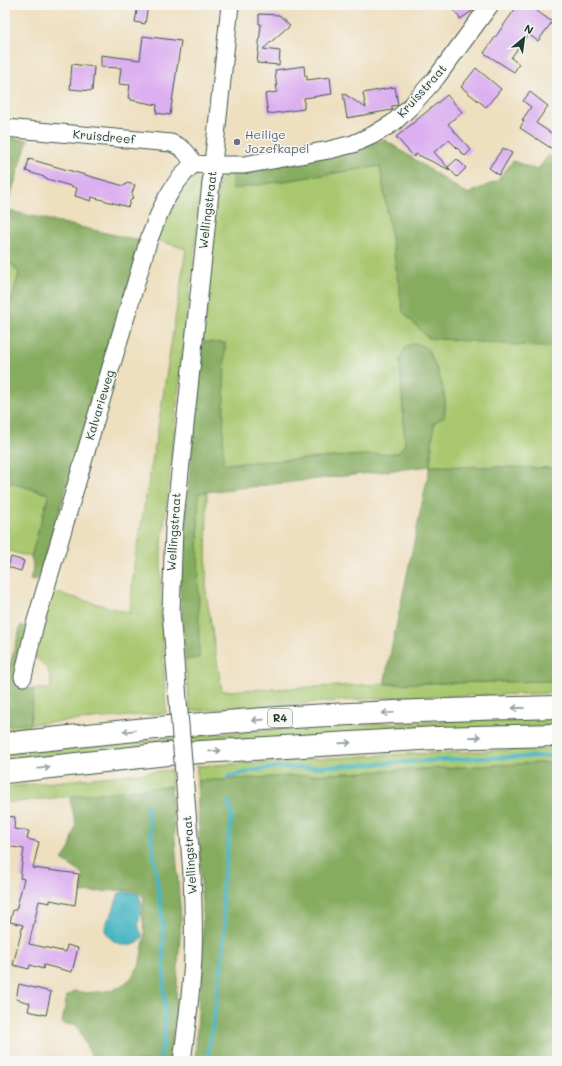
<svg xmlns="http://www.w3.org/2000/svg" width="562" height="1066" viewBox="0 0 562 1066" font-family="Mali,sans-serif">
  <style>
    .green { fill: #a8c76e; stroke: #648251 }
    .forest { fill: #86ac61; stroke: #52744a }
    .water { fill: #48b6c3; stroke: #347a7c }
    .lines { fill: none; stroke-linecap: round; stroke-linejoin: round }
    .stream { stroke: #48b6c3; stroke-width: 4 }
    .building { fill: #dbaff0 }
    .minor-casing { stroke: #3e5549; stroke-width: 19 }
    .highway-casing { stroke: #3e5549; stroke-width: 24 }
    .minor { stroke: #fff; stroke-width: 17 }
    .highway { stroke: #fff; stroke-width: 22 }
    .minor-bridge-casing { stroke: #3e5549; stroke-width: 19; stroke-linecap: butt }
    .minor-bridge { stroke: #fff; stroke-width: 17 }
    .oneway { stroke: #8f9e9a }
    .worship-dot { fill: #6b7280; stroke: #f6f6f2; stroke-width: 1.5 }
    .labels { text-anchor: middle; stroke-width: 3; stroke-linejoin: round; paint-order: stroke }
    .shield { fill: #f6f6f2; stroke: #60746d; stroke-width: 1 }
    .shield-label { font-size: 11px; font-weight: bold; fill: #1f3d34 }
    .street-label { font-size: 12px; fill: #1f3d34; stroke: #f6f6f2 }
    .worship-label { font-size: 12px; fill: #5b616d; stroke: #f6f6f2; text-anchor: start }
  </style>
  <rect width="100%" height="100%" fill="#f6f6f2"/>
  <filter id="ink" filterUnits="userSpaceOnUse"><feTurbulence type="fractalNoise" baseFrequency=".025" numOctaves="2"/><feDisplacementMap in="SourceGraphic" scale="8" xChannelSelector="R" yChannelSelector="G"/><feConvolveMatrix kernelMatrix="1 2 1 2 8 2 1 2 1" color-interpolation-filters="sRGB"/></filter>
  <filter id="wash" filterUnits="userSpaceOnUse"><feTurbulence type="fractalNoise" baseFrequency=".012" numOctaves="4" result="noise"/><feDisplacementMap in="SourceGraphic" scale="16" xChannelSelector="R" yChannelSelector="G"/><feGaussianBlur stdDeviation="0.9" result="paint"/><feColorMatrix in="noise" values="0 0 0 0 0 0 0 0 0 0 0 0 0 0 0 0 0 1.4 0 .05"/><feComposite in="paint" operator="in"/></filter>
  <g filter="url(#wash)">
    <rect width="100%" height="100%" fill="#eedfbf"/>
    <path class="green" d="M380 166 403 312 428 338 557 348V468L430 466 434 423 444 417C449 394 437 369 427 348L400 360 405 444 398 453 222 464 225 343 203 342 217 190C220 178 222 175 234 172L233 189Z
      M194 174 200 176 203 182 186 321 161 553V608L166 713 30 724V727L5 730V725L30 723 34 689H51C51 670 47 666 32 655L50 591 130 613 134 565 158 428 186 249 154 239 166 208Z
      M5 257 19 273 7 317H5Z
      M5 481 49 494 31 557 5 550Z
      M207 492 206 592 222 691 384 684 557 681V693L383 698 190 711 185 660 199 657 198 493Z
      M557 716V725L5 762V754L252 731 370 724Z
      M557 748V762L197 781V766L380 755Z
      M171 770V786L5 803V787Z"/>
    <path class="forest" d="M5 137 28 140 6 210 141 241 40 575 36 581 30 580C33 571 34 565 31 557L49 494 5 481V317H7L19 273 5 256Z
      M385 140 467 194 497 181 513 161 537 170 549 155 557 160V348L428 338 403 312 380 166 232 189 234 172 326 155Z
      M203 342 225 343 223 464 398 453 405 444 400 360 406 346 416 343 427 348C437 369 449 394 444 417L434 423 430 466 557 468V681L384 684 430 466 198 493 199 658 185 660 179 576Z
      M21 625 30 629 17 678 25 689H34L30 724 5 725V669H9Z
      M557 762V1061H195L203 936 197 781Z
      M171 786 181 920 175 1017 169 1061H94L76 1024 65 1025 62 1023 67 996 75 991 86 993 106 991 121 987 132 977 139 966 145 937 142 913 144 897 136 891 118 890 82 893 83 874 62 860 70 848 76 824 69 796Z"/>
    <path class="water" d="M124 892 137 893C146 903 137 916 139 928 140 931 142 934 143 937 134 954 105 942 105 928 105 922 111 916 113 911 115 905 117 899 119 893Z"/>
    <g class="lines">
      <path class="stream" d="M228 777 255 770 279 767 302 768 479 758 557 756
        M147 805 163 925 165 1029 160 1061
        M207 1061 221 971 225 925 222 889 232 816 228 801"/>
    </g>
    <g id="blocks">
      <path class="building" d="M138 5H148L145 24 135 22Z
        M451 5H478L474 10 460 19Z
        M518 5H529L552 22 538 41 528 34 511 58 519 64 514 72 484 53Z
        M259 14 279 15 290 25 263 49 280 51 279 65 257 63 261 24H259Z
        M143 36 181 41 170 115 156 113 157 105 131 100V98H128L130 85 119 84 121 68 101 67V55L140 60Z
        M72 64 94 67 92 91 70 89Z
        M304 66 305 76H307V80L330 77 332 94 304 98V109L268 114 265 94 277 92 275 70Z
        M476 68 501 89 486 107 461 87Z
        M395 87 398 105 392 106V110L347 118 343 93 366 108 363 93Z
        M530 92 548 106 536 123 557 137V152L520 128 524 121 522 120 531 107 523 101Z
        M447 95 462 112 448 124 471 150 465 156 449 140 434 152 450 170 416 154 414 157 396 137Z
        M503 148 512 153 499 175 489 168Z
        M29 159 124 186 127 183 135 185 132 193 133 196 132 199 130 201 128 207 92 197 91 201 75 196 77 188 44 178V177L26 171Z
        M457 159 466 168 457 177 448 167Z
        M11 557 24 561 21 571 8 567Z
        M5 816 15 817 14 829 29 831 27 839 39 842 33 868 79 874 75 905 50 900V903L39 901 29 944 66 952 67 945 78 948 72 972 44 965 43 969 30 965 29 969 13 965 23 925 10 922 13 910H16L24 879 20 878 24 849 13 847 5 848Z
        M19 984 51 992 46 1015 28 1011 30 1003 16 999Z"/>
    </g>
  </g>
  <g filter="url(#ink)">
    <use href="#blocks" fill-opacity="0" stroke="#3e5549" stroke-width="1"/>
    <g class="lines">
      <defs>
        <path id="minor" d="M5 128 171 143C183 147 188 153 193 164
          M171 612 174 528 230 5
          M23 677 35 624 148 242C160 210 168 188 193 164L214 165H244L329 150 353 144 373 135 393 123 410 107 436 78 490 5
          M182 1061C186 1032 190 1002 192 973 195 940 193 907 192 874"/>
        <path id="highway" d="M5 744C101 733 197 723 294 717 382 712 469 709 557 707
          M5 772 167 754 436 738 557 735"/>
      </defs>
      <use href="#minor" class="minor-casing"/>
      <use href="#highway" class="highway-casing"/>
      <use href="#minor" class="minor"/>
      <use href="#highway" class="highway"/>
      <defs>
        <path id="minor-bridge" d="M171 612 192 874"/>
      </defs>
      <use href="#minor-bridge" class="minor-bridge-casing"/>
      <use href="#minor-bridge" class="minor-bridge"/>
    </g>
    <defs><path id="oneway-shaft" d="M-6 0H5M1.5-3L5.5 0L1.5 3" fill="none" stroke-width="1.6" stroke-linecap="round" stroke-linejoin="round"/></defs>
    <g class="oneway">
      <use href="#oneway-shaft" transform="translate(518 708) rotate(179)"/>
      <use href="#oneway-shaft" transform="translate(388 713) rotate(177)"/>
      <use href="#oneway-shaft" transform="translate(258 720) rotate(176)"/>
      <use href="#oneway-shaft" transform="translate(129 731) rotate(174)"/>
      <use href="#oneway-shaft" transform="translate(475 737) rotate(-1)"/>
      <use href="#oneway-shaft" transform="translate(345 743) rotate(-4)"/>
      <use href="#oneway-shaft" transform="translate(215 751) rotate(-4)"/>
      <use href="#oneway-shaft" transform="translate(44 768) rotate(-6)"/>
    </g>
  </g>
  <circle class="worship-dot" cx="237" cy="142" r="4"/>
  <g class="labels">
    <rect class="shield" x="268" y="709" width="24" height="18" rx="3"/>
    <g class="shield-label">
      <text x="280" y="722">R4</text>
    </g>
    <g class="street-label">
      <text transform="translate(422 91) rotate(-48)" y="4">Kruisstraat</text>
      <text transform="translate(104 137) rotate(5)" y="4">Kruisdreef</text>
      <text transform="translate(208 210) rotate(-83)" y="4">Wellingstraat</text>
      <text transform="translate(100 405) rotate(-73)" y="4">Kalvarieweg</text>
      <text transform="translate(174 532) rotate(-86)" y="4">Wellingstraat</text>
      <text transform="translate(190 855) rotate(-94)" y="4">Wellingstraat</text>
    </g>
    <g class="worship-label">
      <text x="245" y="139">Heilige<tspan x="245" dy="14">Jozefkapel</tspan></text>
    </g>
  </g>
  <rect width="562" height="1066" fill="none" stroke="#f6f6f2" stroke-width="20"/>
  <g transform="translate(524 38) rotate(29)" stroke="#f6f6f2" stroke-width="3" paint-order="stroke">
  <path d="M0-3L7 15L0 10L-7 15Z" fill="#1f3d34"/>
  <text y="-6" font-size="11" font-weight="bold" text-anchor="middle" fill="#1f3d34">N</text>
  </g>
</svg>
